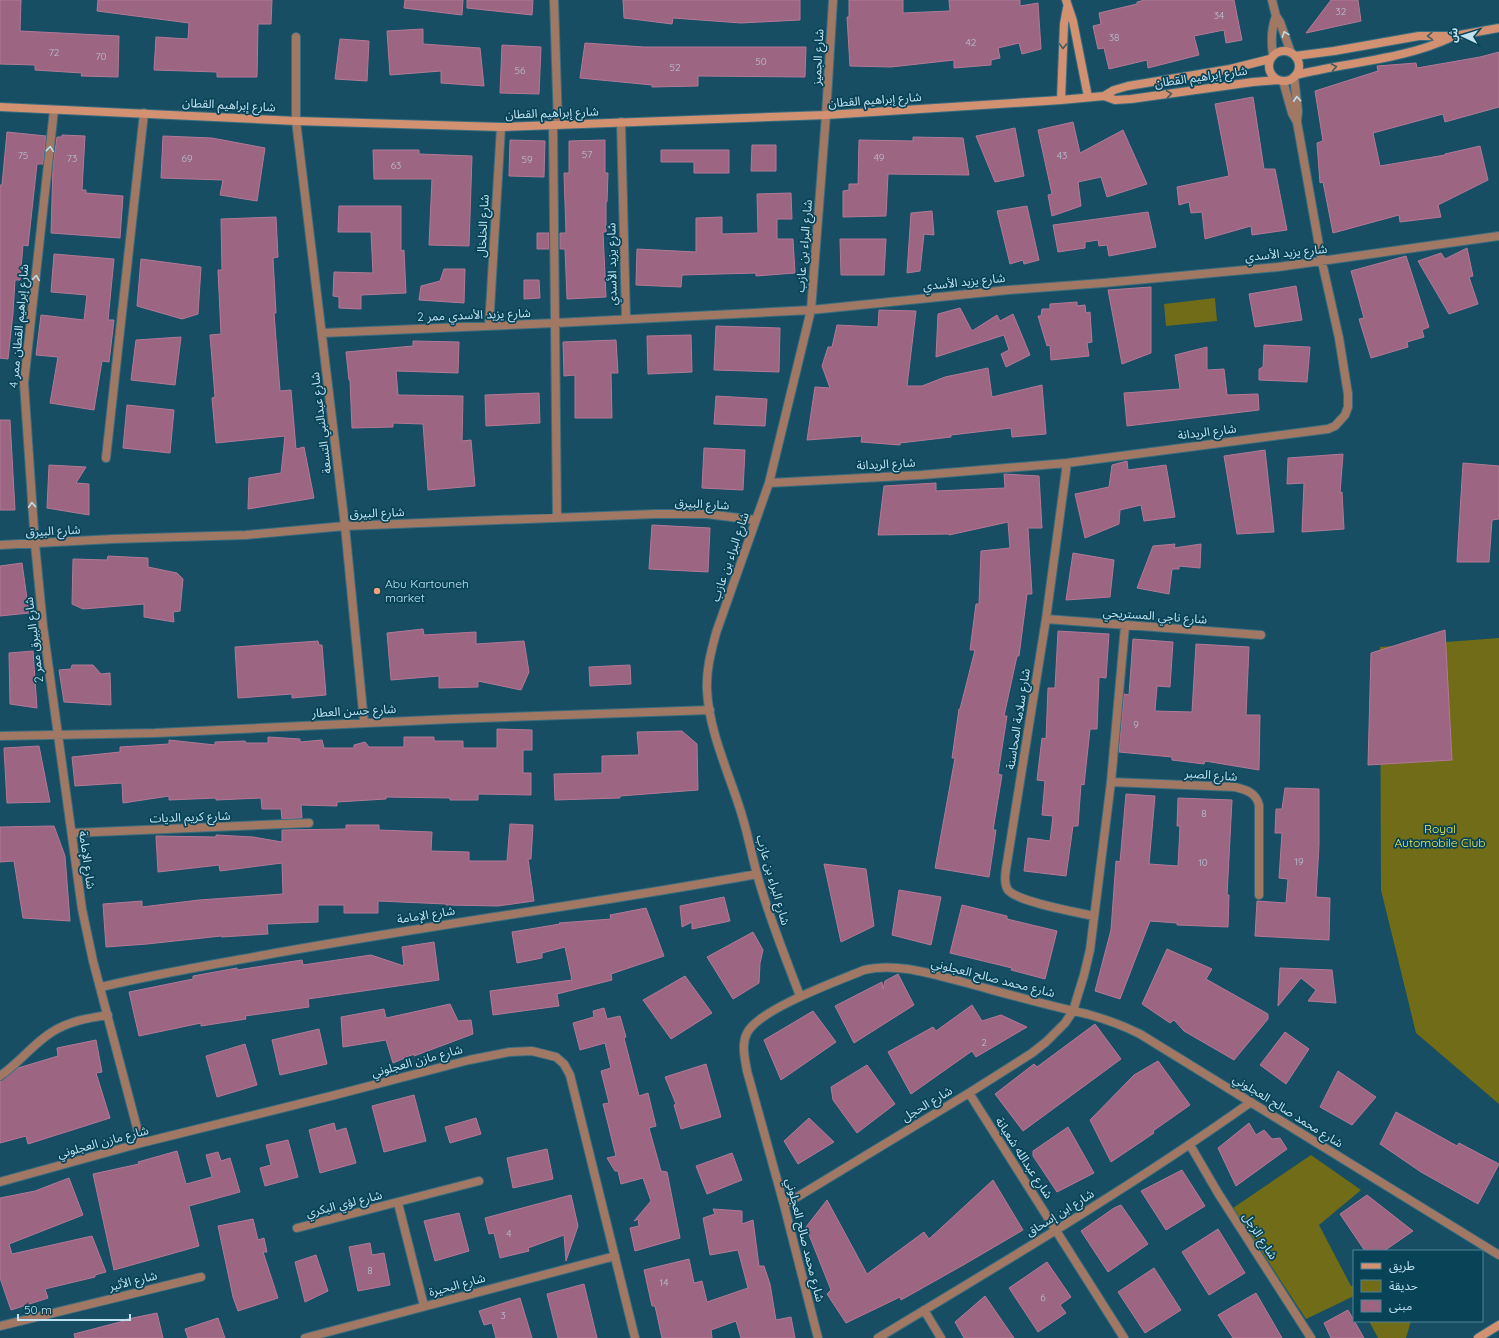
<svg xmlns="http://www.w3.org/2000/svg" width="1499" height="1338" viewBox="0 0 1499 1338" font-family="Quicksand,'Noto Sans Arabic',sans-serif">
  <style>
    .green { fill: #706c17 }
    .building { fill: #9c6582; stroke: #b37997 }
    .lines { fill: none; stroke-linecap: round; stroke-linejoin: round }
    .street-casing { stroke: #396c7f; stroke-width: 10 }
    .secondary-casing { stroke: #396c7f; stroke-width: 10 }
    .street { stroke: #a17864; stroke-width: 8 }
    .secondary { stroke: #d29171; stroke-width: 8 }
    .oneway { stroke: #beddea }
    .oneway2 { stroke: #455a5f }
    .poi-dot { fill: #f1a27b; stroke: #084357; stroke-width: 1.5 }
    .labels { text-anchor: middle; stroke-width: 3.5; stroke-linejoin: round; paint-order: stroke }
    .number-label { font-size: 10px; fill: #b7c3d5 }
    .street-label { font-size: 12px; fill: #c0e2f1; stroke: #084357 }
    .poi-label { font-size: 12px; fill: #c0e2f1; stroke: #084357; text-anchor: start }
    .park-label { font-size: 12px; fill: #efe957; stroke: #084357 }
  </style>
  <rect width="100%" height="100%" fill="#174e63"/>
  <path class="green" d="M1215 298 1217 321 1166 326 1164 304Z
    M1499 638V1104L1416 1033 1381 890 1380 647Z
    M1311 1155 1361 1190 1319 1225 1351 1286H1354V1296L1306 1319 1233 1208Z
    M1369 1321H1411L1406 1338H1378Z"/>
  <path class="building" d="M0 0H21L20 31 119 36 118 77 81 76 82 73 35 70V65L0 64Z
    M98 0H272L271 24H258L257 77H217V72L154 70 156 37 188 39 189 23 97 11Z
    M405 0H463L462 15 404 8Z
    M467 0H533L532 15 467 8Z
    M623 0H800V20L741 23 673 18 672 24 624 18Z
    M849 0H903V13L950 11 949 0H1020V6L1038 3 1041 49 1022 54 1019 43 998 48 1000 58 991 60V65L954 68V60L891 67 850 66 847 17H849Z
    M1145 0H1234L1242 40 1226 43 1224 30 1194 36 1199 55 1148 68 1147 60 1109 69 1104 48 1098 49 1093 26 1101 24 1099 13 1137 4V2Z
    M1331 0H1358L1361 21 1306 33Z
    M423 29V44L480 48 484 86 441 83V71L390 75 387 31Z
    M340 39 369 41 367 81 335 79Z
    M585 43 644 47H806L805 77 698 76V86L652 87V85L580 78Z
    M502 45 541 47 539 94 500 93Z
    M1499 52V107L1445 122 1443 114 1373 133 1380 166 1445 155V154L1480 146 1488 180 1438 205 1441 217 1400 222 1399 215 1333 233 1323 182 1320 183 1317 143 1323 141 1315 91 1378 71 1377 66 1416 63 1417 68 1480 57Z
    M1253 97 1264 169H1275L1287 230 1252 235 1251 226 1205 239 1202 212 1191 213 1189 202 1179 205 1177 187 1229 176 1215 104Z
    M1073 122 1080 153 1123 130 1147 184 1107 197 1101 177 1078 182 1081 206 1052 216 1048 195 1052 194 1038 130Z
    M1015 128 1024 176 995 182 976 136Z
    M7 132 46 136 43 164H37L28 246 23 245 20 280H15L13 313 8 359 0 358V185H2Z
    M62 135 85 136 82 190H86V193L123 196 120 238 51 233 53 165 57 137H62Z
    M163 136 212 138 265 148 257 201 220 195 223 180 161 178Z
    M913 137 963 138 969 175 888 174 886 216 843 217V191L849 190V184H858L859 140 913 141Z
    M510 140 545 141 544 177 509 176Z
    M605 140V173H608L607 202H606V232H603L606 297 567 299 565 249H560V233H566L564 173H569V141Z
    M752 145H776V171H751Z
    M373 150H419V154L472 156 469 246 429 245 432 179H374Z
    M661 150H729V173H694V162H661Z
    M791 193 792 219H777V239H793L795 273 756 276V273L682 275 681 287 636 285 637 249 696 252V218L722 217V234L758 233 757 194Z
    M339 206H401V251L404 250 406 293 361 295V309L339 308V297L333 296 334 272 373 273 371 232H338Z
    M1027 206 1039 260 1024 264 1023 260 1010 264 997 211Z
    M932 211 934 235 924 234 920 271 907 273 911 213Z
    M1148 212 1156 247 1109 256 1107 245 1099 246 1098 240 1085 242V248L1058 252 1053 225Z
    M276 217 278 257 273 258 276 313H274L280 391 291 390 296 449 304 447 314 498 248 509 249 478 281 473 285 436 216 443 212 398 215 397 210 335 221 334 218 270H222L221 219Z
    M537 233H549V249H537Z
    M840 239H886L884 275H841Z
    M1467 248 1473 276 1469 277 1478 304 1449 314 1418 261 1441 253 1445 259Z
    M54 254 114 259 108 320H114L109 362 102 361 94 410 50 403 58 357 36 355 41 315 84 320 87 295 51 292Z
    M1406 256 1429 327 1422 330 1424 337 1407 342 1408 347 1371 358 1359 319 1364 318 1351 271Z
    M141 259 201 267 198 314 182 319 137 306Z
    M444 269H465L464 303 419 300 421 286 440 281Z
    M524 280H539L540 298 524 299Z
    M1296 286 1302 320 1255 327 1249 294Z
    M1151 287V353L1122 364 1108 290Z
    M1077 302V306L1085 305 1086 313 1090 312 1092 342 1087 343 1089 356 1051 360 1050 345 1047 346 1038 316H1041L1042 309H1050V304Z
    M960 308 972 331 997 315 1000 321 1013 314 1030 355 1006 367 1001 354 1009 350 1004 335 936 357 938 314Z
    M879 310 916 311 907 386H922L945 377 988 368 992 397 1042 385 1046 434 1012 437 1011 428 951 435V437L900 443V445L861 442 862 436 807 440 815 387 830 388 822 366 828 347H832L837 325 878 327Z
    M716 326 780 328 779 372 714 370Z
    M691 335 692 372 648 374 647 336Z
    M181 337 175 385 131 380 136 340Z
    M616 340 618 373H611L612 418H575V375L564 376 563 342Z
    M413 341 459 342 458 373 396 371 398 395 463 396 462 441 471 440 475 486 428 490 423 424 393 423V427L352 428 350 380H349L346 352 413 346Z
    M1264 345 1310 347 1307 382 1259 380V369L1263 367Z
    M1207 347V370L1224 369 1227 395 1258 394 1259 410 1127 426 1124 393 1180 389 1175 355Z
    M539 393 540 423 486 426 485 395Z
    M716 396 767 399 765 426 714 424Z
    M127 405 174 410 170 453 123 448Z
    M0 420H10L15 510H0Z
    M704 448 745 450 743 490 702 488Z
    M1265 450 1274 532 1237 534 1224 456Z
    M1343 454 1340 493 1342 492 1344 529 1302 532 1304 483 1287 484 1288 458Z
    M1127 461 1128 470 1166 465 1175 517 1144 521 1141 505 1120 510 1119 524 1085 538 1075 494 1109 487 1112 465Z
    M1463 463 1499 466V519L1492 520 1489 562H1457Z
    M49 465 86 467 76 483 89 484V515L47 508Z
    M1004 474 1039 476 1042 528H1028L1032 594H1027L1019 656H1017L1004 716H1007L998 774 1002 775 993 830H996L989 877 935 868 955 758H952L959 709H960L975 650H970L976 604H979L981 551 1010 548 1008 522 949 535V534L878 535 884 486 936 483V491L1005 488Z
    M652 525 710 528 708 572 649 569Z
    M1175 544 1174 548 1201 544 1200 568 1179 566V569H1172L1169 594 1137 588 1153 546Z
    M1073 553 1114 560 1110 597 1066 600Z
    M108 556 148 558V567L177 573 183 579 180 611 173 612 174 622 144 617V604L83 609 72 604 73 559 107 560Z
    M22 563 29 613 0 616V566Z
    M423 629 424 635 476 632V644L524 641 529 672 521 690 478 681V687L439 688V676L391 680 387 633Z
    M1445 630 1452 760 1368 765 1371 653Z
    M1058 631 1109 634 1106 678 1099 677 1097 729H1090L1084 785 1081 784 1078 826H1073L1066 876 1024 871 1028 838 1050 841 1053 816 1042 815 1045 781 1037 780 1042 738 1046 739 1048 688H1055Z
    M1133 639 1173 642 1170 687 1157 686 1155 711 1192 712 1196 644 1249 647 1246 715H1260L1259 770 1205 761 1204 764 1172 760V757L1119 752 1124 694 1129 695Z
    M318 641 319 645H322L326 695 292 698V694L238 698 235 647Z
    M33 651 37 708 10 704 9 653Z
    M72 665H93L101 674 110 673 111 705 64 702 59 670 71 669Z
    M630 665 631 684 590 686 589 667Z
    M497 729 532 730V750H523V773H531V795L478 794V800H450V798L386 797V799L337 802V806L301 805 302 818 282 819 281 809H262L261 798 216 800V798L169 800V796L123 803 122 783 75 786 72 757 120 752V747L169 744V740L215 745V742L245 741 246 743H268V737L300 739V742L322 740 324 748H354V745L365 742 369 747H404V737H434V741H463V748H497Z
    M682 731 697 744 698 790 620 796V798L555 800 554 774 602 773V756L639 755 637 732Z
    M39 746 50 802 7 803 4 748Z
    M1285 788 1319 789V845L1316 897 1330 898 1329 940 1255 936 1257 901 1286 903 1288 879 1279 878 1282 833H1275L1276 809H1282Z
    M1126 794 1155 796 1149 864 1178 866 1180 826H1177L1178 798 1232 800 1227 895H1229L1228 927 1177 925V923L1150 921 1120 999 1095 991 1111 930 1116 861 1120 862Z
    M510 824 533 825 531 859H528L534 901 498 906 446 905V904L378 901V913H344V905H318V922L267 924 268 934 222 937 221 936 147 944 106 947 103 904 142 901V907L199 900 283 894 282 863 220 871 219 865 158 872 156 836 216 837V835L253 837 282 842V830L346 829V825H379V830L432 832 431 851 469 852V861H507Z
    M54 826 65 856 70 921 23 918 14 861 0 862V827Z
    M824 864 866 869 874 926 841 942Z
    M899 890 941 897 931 945 892 935Z
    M724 897 730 921 692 929V922L682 927 680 906Z
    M962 905 1007 916V919L1057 931 1045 979 1011 970 1012 968 950 953Z
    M646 908 664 956 611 974 612 980 557 994 559 1006 493 1015 490 991 572 980 565 947 542 953V958L517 963 512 932 560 924 559 923 611 919 610 915Z
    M753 932 763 950 760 963 759 983 733 999 707 957Z
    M434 942 439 980 308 999 309 1007 245 1016 246 1019 201 1026V1023L139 1036 129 992 193 979V976L237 968V970L302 960 303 965 371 955 404 966 402 947Z
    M1167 949 1212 969 1206 979 1268 1014V1019L1234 1060 1184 1031 1174 1020 1170 1023 1142 1004Z
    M1280 968 1332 970 1336 1003 1308 1001 1316 990 1301 978 1278 1006Z
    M898 974 914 1005 854 1043 835 1006 882 982 883 989 885 981Z
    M685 976 712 1013 671 1039 643 1000Z
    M450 1004 458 1021 471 1020 473 1034 414 1056V1054L393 1063 386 1040 343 1047 341 1017 384 1009 386 1018Z
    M972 1005 982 1021 1001 1015 1027 1027 976 1057 972 1051 911 1094 888 1052 933 1027 936 1031Z
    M604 1008 607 1019 620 1016 626 1037 624 1038 639 1096 648 1093 656 1126 649 1128 661 1171 667 1172 680 1238 635 1251 630 1228 639 1226 638 1219 634 1221 651 1201 643 1178 621 1184 618 1171H615L607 1158 616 1156 603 1104 609 1103 601 1071 611 1068 605 1043 580 1050 573 1023 594 1017 593 1011Z
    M813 1011 836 1042 781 1080 764 1040Z
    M1095 1024 1121 1059 1023 1131 995 1094 1034 1064 1037 1067Z
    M319 1029 327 1064 280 1075 272 1040Z
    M1285 1032 1309 1049 1286 1084 1260 1065Z
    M96 1040 102 1072 96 1073 110 1118 28 1144 26 1136 0 1143V1081L3 1080 18 1068 58 1056 57 1048Z
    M245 1044 257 1085 217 1097 206 1056Z
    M1158 1061 1190 1105 1153 1131 1154 1133 1111 1162 1090 1120 1134 1075Z
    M706 1064 721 1117 681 1129 674 1105 676 1104 665 1077Z
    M867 1065 895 1104 857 1133 833 1100 831 1087Z
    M1338 1071 1376 1097 1352 1125 1320 1107Z
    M414 1095 426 1141 384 1152 372 1106Z
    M1396 1112 1457 1146 1459 1143 1499 1164 1478 1204 1421 1172 1380 1144Z
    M476 1118 481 1134 450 1143 445 1127Z
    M809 1118 834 1142 798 1164 784 1141Z
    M334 1123 336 1131 346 1128 356 1163 320 1173 309 1130Z
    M1249 1123 1256 1135 1264 1130 1272 1139 1280 1138 1287 1149 1236 1186 1218 1148Z
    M1068 1127 1094 1173 1057 1192 1033 1156V1151Z
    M288 1140 298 1177 265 1186 260 1168 271 1165 266 1145Z
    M547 1149 553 1179 513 1188 507 1158Z
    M177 1151 186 1184 212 1177 206 1155 218 1152 221 1161 230 1158 240 1192 189 1206 199 1246 114 1270 93 1174 139 1164 138 1162Z
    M732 1153 742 1180 707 1194 696 1166Z
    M1182 1170 1205 1206 1166 1230 1141 1191Z
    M69 1178 83 1215 9 1244 12 1254 92 1236 106 1272 95 1275V1277L45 1289 48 1298 11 1310 0 1278V1198L35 1191Z
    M993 1180 1023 1230 965 1264 901 1300 900 1297 846 1323 827 1294 831 1290 806 1227 827 1200 867 1274 924 1232 929 1239Z
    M571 1195 578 1226 566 1261 564 1235 528 1248 529 1251 500 1258 494 1233 489 1234 485 1218Z
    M1367 1195 1413 1231 1384 1251H1365L1340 1214Z
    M1121 1205 1148 1244 1108 1272 1081 1231 1114 1208Z
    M713 1209 742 1211V1224L753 1220 759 1266H764L770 1284 776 1320 791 1317 795 1338H741L736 1321 711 1330 712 1338H662L655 1306H652L644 1270 689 1259 694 1283 702 1281 707 1302 748 1288 738 1250 710 1255 703 1218 715 1214Z
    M459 1213 469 1251 435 1261 424 1221Z
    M253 1219 258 1240 264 1238 267 1252H263L278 1298 238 1311 233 1297 218 1226Z
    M1218 1229 1245 1273 1209 1295 1182 1252Z
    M370 1243 372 1255 384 1253 390 1285 358 1291 349 1247Z
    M316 1255 328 1291 305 1302 295 1262Z
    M1047 1262 1071 1297 1060 1305 1066 1313 1038 1332 1009 1288Z
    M1154 1268 1181 1310 1145 1333 1118 1292Z
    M584 1284 597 1338H558L547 1294Z
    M1256 1293 1282 1338H1233L1218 1315Z
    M985 1296 1014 1338H964L955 1322Z
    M520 1298 532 1338H496L492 1323 484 1325 479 1311Z
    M1348 1310 1364 1338H1331L1324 1323Z
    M157 1313 163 1338H75L74 1334 124 1321 123 1320Z
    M218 1318 225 1338H188L185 1329Z"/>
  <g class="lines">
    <defs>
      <path id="street" d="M554 0 558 125
        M1272 0 1276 16 1280 22 1291 53
        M296 37V121L345 526 364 722
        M1273 55C1271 42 1271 29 1276 16
        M1294 77 1298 111 1297 121
        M54 110 24 383 35 544 43 626 82 909 93 961 141 1143
        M621 122 626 319
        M553 125 557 518
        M489 326 501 127
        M322 333 555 323 811 310 1008 290 1103 283 1278 267 1499 236
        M106 458 144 113
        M1067 463 1046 619 1006 869C1005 875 1004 884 1008 890 1018 902 1076 912 1094 916
        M769 483 921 475 1067 463 1328 429 1335 426 1345 415 1348 407V394L1339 338 1322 262 1297 122 1292 113 1283 81
        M0 545 113 539 246 535 345 526 655 514H707L755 520
        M1046 619 1261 635
        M0 736 155 733 452 719 710 710
        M1111 782 1235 787C1247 790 1256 793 1259 805V895
        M72 833 309 823
        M101 987C155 974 210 965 265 955 429 925 593 904 757 874
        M800 996C785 956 768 915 757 874 751 852 747 830 740 809 728 771 709 731 707 690 706 670 711 652 716 633L769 483 811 310 826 115 833 0
        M0 1076C19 1063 34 1043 52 1032 69 1021 89 1018 108 1015
        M969 1093 1124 1338
        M1190 1145 1218 1193 1311 1338
        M0 1182 141 1143 335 1095 469 1060 510 1052 532 1051 556 1057 564 1064 570 1075 635 1338
        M398 1203 424 1306
        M784 1205 969 1093 1032 1053 1046 1042 1065 1023 1073 1011 1084 975 1090 950 1111 782 1125 626
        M297 1228 479 1181
        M924 1310 941 1338
        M0 1326 201 1277
        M305 1338 615 1256
        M818 1338 784 1205 747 1071C745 1059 741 1045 747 1033 759 1009 838 981 864 970 896 962 932 974 963 982 1004 993 1045 1005 1087 1014 1105 1019 1122 1025 1140 1034L1499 1255
        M878 1338C1004 1262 1131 1187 1251 1102"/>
      <path id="secondary" d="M1066 0 1073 21 1088 97
        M1269 66a15 15 0 1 1 30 0a15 15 0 1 1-30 0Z
        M1295 56 1334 51 1419 36H1454L1499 28
        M1296 75C1347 62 1404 60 1452 37
        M1104 96 1114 90 1128 86 1230 69 1270 59
        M1061 100 1064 24 1067 8
        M0 107 296 121 501 127 826 115 1061 100 1104 96 1115 100 1131 99 1253 82 1278 80
        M1478 1338 1499 1325"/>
    </defs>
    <use href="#street" class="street-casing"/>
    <use href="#secondary" class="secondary-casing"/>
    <use href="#street" class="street"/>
    <use href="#secondary" class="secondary"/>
  </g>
  <defs><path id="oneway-chevron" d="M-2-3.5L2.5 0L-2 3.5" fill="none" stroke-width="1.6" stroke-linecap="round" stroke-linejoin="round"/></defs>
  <g class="oneway">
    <use href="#oneway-chevron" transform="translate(1285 34) rotate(-110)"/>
    <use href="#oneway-chevron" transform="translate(1297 99) rotate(-94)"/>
    <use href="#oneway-chevron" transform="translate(50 149) rotate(-84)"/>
    <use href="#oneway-chevron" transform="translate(36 278) rotate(-84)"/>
    <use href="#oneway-chevron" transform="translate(32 505) rotate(-94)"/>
  </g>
  <g class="oneway2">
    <use href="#oneway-chevron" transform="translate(1430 36) rotate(178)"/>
    <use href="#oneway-chevron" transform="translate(1063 46) rotate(92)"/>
    <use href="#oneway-chevron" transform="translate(1334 67) rotate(-11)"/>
    <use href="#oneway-chevron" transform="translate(1169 94) rotate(-8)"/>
  </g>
  <circle class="poi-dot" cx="377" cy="591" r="4"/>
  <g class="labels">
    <g class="number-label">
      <text x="1341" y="15">32</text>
      <text x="1219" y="19">34</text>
      <text x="1114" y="41">38</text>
      <text x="971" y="46">42</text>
      <text x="54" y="56">72</text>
      <text x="101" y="60">70</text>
      <text x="761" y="65">50</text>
      <text x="675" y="71">52</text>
      <text x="520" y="74">56</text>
      <text x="587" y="158">57</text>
      <text x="23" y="159">75</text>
      <text x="1062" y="159">43</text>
      <text x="879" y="161">49</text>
      <text x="72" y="162">73</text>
      <text x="187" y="162">69</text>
      <text x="527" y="163">59</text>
      <text x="396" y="169">63</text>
      <text x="1136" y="728">9</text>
      <text x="1204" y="817">8</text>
      <text x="1299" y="865">19</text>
      <text x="1203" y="866">10</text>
      <text x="984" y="1046">2</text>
      <text x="509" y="1237">4</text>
      <text x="370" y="1274">8</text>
      <text x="664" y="1286">14</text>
      <text x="1043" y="1301">6</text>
      <text x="503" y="1319">3</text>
    </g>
    <g class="street-label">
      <text transform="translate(818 57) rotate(-87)" y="4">شارع الجميز</text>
      <text transform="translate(1201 77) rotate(-8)" y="4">شارع إبراهيم القطان</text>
      <text transform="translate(875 100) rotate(-4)" y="4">شارع إبراهيم القطان</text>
      <text transform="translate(229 105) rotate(3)" y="4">شارع إبراهيم القطان</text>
      <text transform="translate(552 113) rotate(-2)" y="4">شارع إبراهيم القطان</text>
      <text transform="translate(483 226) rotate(-87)" y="4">شارع الخلخال</text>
      <text transform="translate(804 246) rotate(-85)" y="4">شارع البراء بن عازب</text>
      <text transform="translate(1286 253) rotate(-6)" y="4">شارع يزيد الأسدي</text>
      <text transform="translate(612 264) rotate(-91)" y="4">شارع يزيد الأسدي</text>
      <text transform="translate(964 282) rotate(-6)" y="4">شارع يزيد الأسدي</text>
      <text transform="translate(474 315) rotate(-2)" y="4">شارع يزيد الأسدي ممر 2</text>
      <text transform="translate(19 326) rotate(-85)" y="4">شارع إبراهيم القطان ممر 4</text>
      <text transform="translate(321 423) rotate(-97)" y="4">شارع عبدالنبي التسعة</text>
      <text transform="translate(1207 432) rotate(-7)" y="4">شارع الريدانة</text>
      <text transform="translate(886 464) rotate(-3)" y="4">شارع الريدانة</text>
      <text transform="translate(702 504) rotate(3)" y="4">شارع البيرق</text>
      <text transform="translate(377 513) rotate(-2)" y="4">شارع البيرق</text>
      <text transform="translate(53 531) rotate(-3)" y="4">شارع البيرق</text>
      <text transform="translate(730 557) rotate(-71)" y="4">شارع البراء بن عازب</text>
      <text transform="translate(1155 616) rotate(4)" y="4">شارع ناجي المستريحي</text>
      <text transform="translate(34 640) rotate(-97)" y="4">شارع البيرق ممر 2</text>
      <text transform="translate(354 711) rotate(-3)" y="4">شارع حسن العطار</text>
      <text transform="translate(1018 719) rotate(-81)" y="4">شارع سلامة المحاسنة</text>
      <text transform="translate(1211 775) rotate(4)" y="4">شارع الصبر</text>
      <text transform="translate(190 817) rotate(-2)" y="4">شارع كريم الديات</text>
      <text transform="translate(87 860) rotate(82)" y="4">شارع الإمامة</text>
      <text transform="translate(773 880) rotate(74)" y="4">شارع البراء بن عازب</text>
      <text transform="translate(426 915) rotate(-9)" y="4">شارع الإمامة</text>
      <text transform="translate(993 978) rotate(14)" y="4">شارع محمد صالح العجلوني</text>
      <text transform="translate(417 1061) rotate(-15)" y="4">شارع مازن العجلوني</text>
      <text transform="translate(927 1104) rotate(-31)" y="4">شارع الحجل</text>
      <text transform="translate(1288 1111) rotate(32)" y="4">شارع محمد صالح العجلوني</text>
      <text transform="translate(103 1142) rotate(-15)" y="4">شارع مازن العجلوني</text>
      <text transform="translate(1024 1158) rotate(57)" y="4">شارع عبدالله شعبانة</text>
      <text transform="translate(344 1204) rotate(-14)" y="4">شارع لؤي البكري</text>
      <text transform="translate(1060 1213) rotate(-32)" y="4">شارع ابن إسحاق</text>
      <text transform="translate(1260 1236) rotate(57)" y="4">شارع الزجل</text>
      <text transform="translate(805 1240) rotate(76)" y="4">شارع محمد صالح العجلوني</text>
      <text transform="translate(133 1281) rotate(-14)" y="4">شارع الأثير</text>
      <text transform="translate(457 1285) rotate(-15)" y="4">شارع البحيرة</text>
    </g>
    <g class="poi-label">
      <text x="385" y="588">Abu Kartouneh<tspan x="385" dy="14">market</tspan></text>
    </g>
    <g class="park-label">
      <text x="1440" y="833">Royal<tspan x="1440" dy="14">Automobile Club</tspan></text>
    </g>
  </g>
  <rect x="1353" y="1250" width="130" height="72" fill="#084357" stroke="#528395"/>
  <rect x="1361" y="1263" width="20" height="6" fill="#d29171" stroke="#528395"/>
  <text x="1389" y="1270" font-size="12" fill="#c0e2f1">طريق</text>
  <rect x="1361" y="1280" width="20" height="12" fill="#706c17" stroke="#528395"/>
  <text x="1389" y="1290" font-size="12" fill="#c0e2f1">حديقة</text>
  <rect x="1361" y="1300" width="20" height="12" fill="#9c6582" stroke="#528395"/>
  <text x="1389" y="1310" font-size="12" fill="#c0e2f1">مبنى</text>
  <g transform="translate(1463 36) rotate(274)" stroke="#084357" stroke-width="3" paint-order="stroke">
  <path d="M0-3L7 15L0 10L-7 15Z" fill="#c0e2f1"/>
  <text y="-6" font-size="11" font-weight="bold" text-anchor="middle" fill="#c0e2f1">ش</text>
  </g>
  <path d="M18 1314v6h112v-6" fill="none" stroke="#c0e2f1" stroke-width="2"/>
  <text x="24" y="1314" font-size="12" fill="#c0e2f1" stroke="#084357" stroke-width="3" paint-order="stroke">50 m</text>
</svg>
